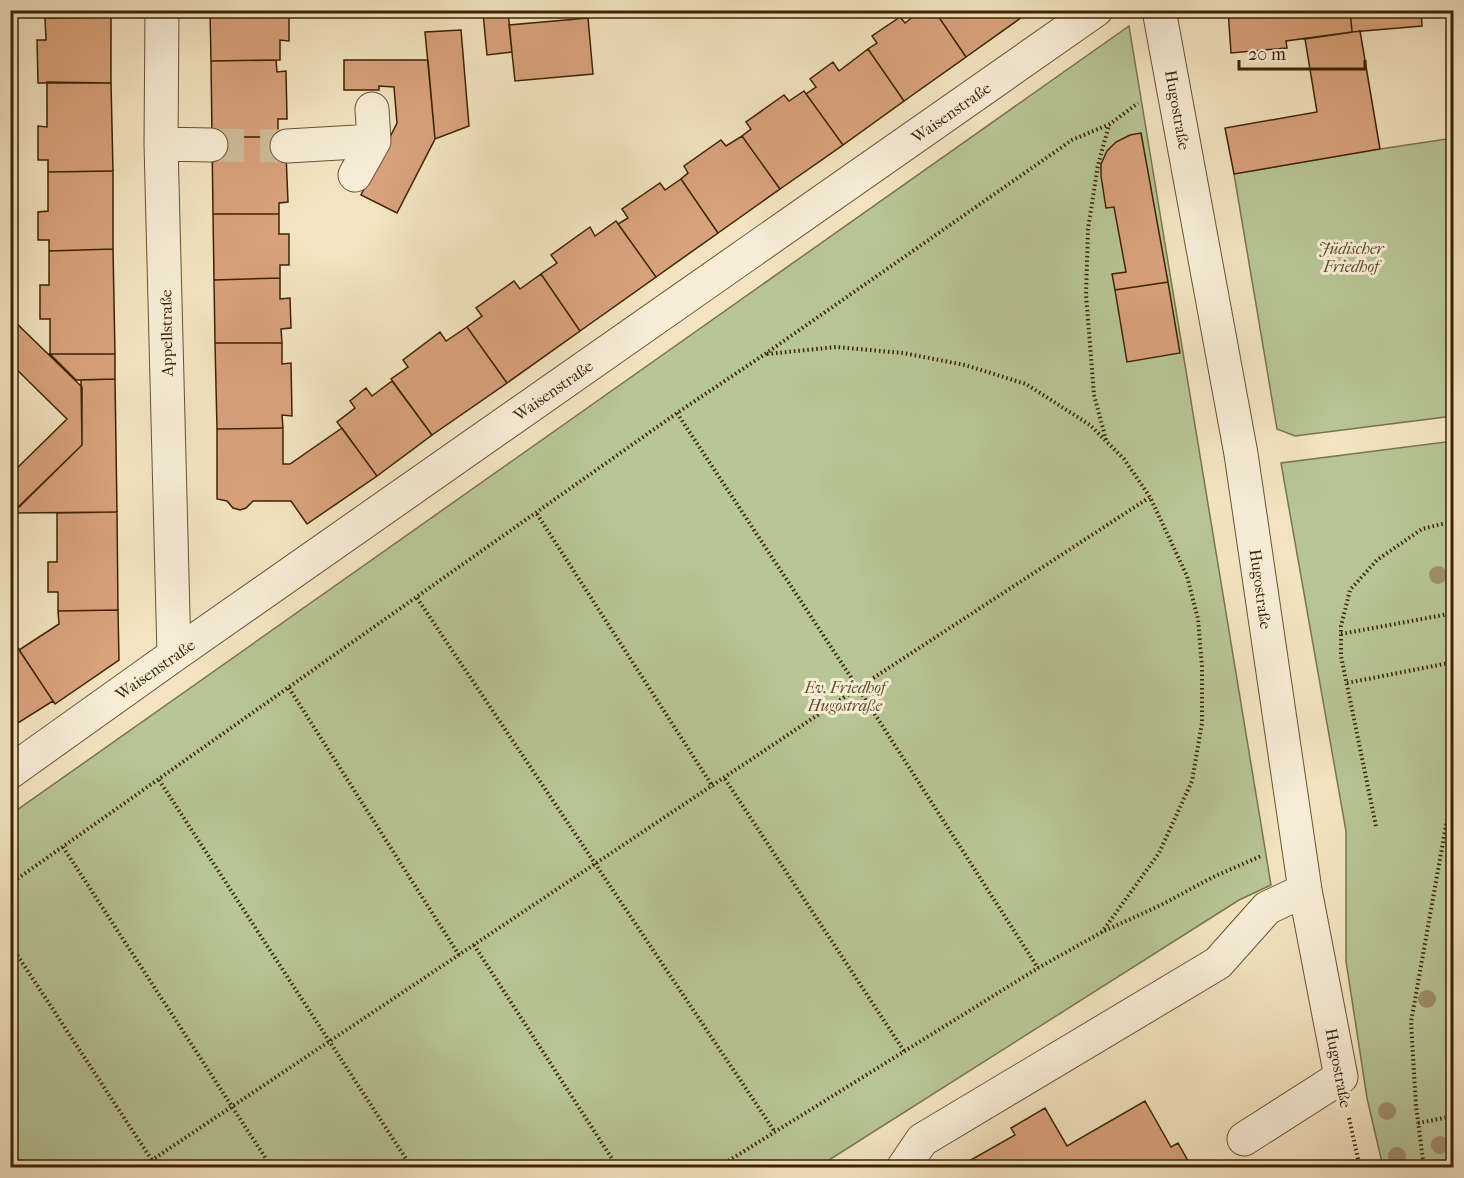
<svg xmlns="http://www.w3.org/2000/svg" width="1464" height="1178" viewBox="0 0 1464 1178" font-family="'IM FELL French Canon',serif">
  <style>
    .green { fill: #b8c596; stroke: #7a744c; stroke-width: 1.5 }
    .building { fill: #d8a27d; stroke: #3d2302; stroke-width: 1.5 }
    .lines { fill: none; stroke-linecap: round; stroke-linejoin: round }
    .minor-tunnel { stroke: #cfbd9b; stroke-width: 33; stroke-dasharray: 33 16; stroke-linecap: butt }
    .minor-casing { stroke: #6a5332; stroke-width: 35 }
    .path { stroke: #3d2302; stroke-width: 4; stroke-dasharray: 1.5 3; stroke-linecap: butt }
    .minor { stroke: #f7edd7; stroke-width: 33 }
    .tree { fill: #a0906c }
    .labels { text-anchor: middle; stroke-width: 6; stroke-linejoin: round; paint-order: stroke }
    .street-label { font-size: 16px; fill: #3d2302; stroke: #f7edd7 }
    .park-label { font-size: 16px; font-style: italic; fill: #5c4c27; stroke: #f7edd7 }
  </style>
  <rect width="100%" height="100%" fill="#f3e4c1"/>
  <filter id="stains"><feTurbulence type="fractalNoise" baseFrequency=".00333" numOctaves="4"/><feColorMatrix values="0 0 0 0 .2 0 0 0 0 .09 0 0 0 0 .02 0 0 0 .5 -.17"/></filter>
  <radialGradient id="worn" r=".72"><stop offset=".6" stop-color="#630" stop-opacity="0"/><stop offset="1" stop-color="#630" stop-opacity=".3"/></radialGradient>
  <path class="green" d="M1129 26 1271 885 1239 900 818 1167H11L10 815Z
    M1453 138V416L1295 436 1277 429 1234 174 1380 149Z
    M1453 441V1167H1383L1367 1098 1346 961V831L1281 463Z"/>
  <path class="building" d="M57 10H110L111 17H57Z
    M210 10 289 12V41L280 40V60L211 61Z
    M922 10H934L966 57 904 101 868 49 877 43 872 36 900 17 905 23Z
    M934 10H1032L966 57Z
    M1228 10H1350L1352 32 1286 41 1287 48 1231 53Z
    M1350 10H1421L1422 26 1352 32Z
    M1421 10H1454V13L1422 16Z
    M508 11 512 52 487 55 483 13Z
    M111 17V83H38L37 40H46L45 18Z
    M588 18 593 74 515 81 509 25Z
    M461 30 469 126 435 139 425 32Z
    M1360 31 1380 149 1234 174 1225 128 1317 112 1305 39Z
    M868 49 904 101 843 145 806 94 816 87 810 79 833 62 839 71Z
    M276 60 277 72 286 71 287 119H278V137H212L211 61Z
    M344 60H428L435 139 397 213 361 195 397 123 394 87 379 86V90H344Z
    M47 82 111 83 113 171 48 172V160H38V126L47 127Z
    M804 91 843 145 780 189 742 136 751 129 746 122 784 95 789 101Z
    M1141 133 1168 282 1115 290 1112 274 1126 272 1114 207 1106 208 1101 176V164L1107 151 1116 142 1130 135Z
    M742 136 780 189 718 233 681 179 688 173 684 166 721 140 726 146Z
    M212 137H278L286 154 288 202 279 203V214H213Z
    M113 171V249L49 251V240H38V212L48 211V172Z
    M681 179 718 233 656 277 618 224 628 218 622 209 660 183 665 190Z
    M213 214H279V234H289V265H280V278L214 280Z
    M616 221 656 277 580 331 541 274 557 263 551 255 590 227 595 236Z
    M113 249 115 354H50V319H40V285H49V251Z
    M541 274 580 331 507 383 467 327 482 316 476 308 514 281 520 289Z
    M280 278V299L290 298 291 328 281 329 282 343H215L214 280Z
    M1168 282 1180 353 1127 362 1115 290Z
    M10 317 82 387V445L10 515V475L67 419 10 363Z
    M467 327 507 383 432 435 391 379 408 367 403 360 440 332 446 341Z
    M215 343H282V364L291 363 292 416 282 415 283 428 217 429Z
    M50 354H115V379L76 380Z
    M115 379 117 512 13 513 82 445 81 380Z
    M392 381 432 435 377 476 337 422 355 408 350 401 366 388 372 396Z
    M283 428V464H290L342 428 377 476 307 524 291 501H253L246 508 240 510 233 508 227 501 217 499V429Z
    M117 512 118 610 58 611V592H48V562H57V513Z
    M118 610 119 660 55 704 19 650 59 624 58 611Z
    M10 636 53 701 10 728Z
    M1145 1101 1171 1147 1178 1143 1192 1168H973L969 1161 1015 1135 1011 1128 1045 1108 1067 1146Z"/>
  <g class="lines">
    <path class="minor-tunnel" d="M211 145 287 146"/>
    <defs>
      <path id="minor" d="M162 10 161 144 174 655
        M1159 10 1241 454 1305 890 1341 1077 1244 1139
        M161 144 211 145
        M287 146 374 141
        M355 175 374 141 372 109
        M10 772 174 655 1096 10
        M903 1168 922 1140 1218 963 1267 908 1305 890"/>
    </defs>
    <use href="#minor" class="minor-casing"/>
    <path class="path" d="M767 354 836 347 903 353 965 365 1026 384 1090 425 1124 459 1150 497 1187 576 1198 619 1202 667V723L1192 781 1159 853 1102 932
      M677 413 858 688 1038 968
      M1106 440 1094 395 1086 294 1088 229 1098 165 1109 125
      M537 514 713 787
      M417 598 775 1132
      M1341 634 1454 613
      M1347 683 1454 662
      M289 688 459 955
      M725 779 904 1051
      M159 780 412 1168
      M1376 826 1341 656V626L1350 590 1377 560 1422 529 1454 521
      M63 847 272 1168
      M10 884 677 413 765 354 1072 140 1110 124 1138 103
      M10 944 157 1168
      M474 945 618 1168
      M1349 1118 1360 1168
      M1418 1123 1454 1116
      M140 1168 858 688 1150 497
      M717 1168 1038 968 1102 932 1161 905 1213 877 1261 856
      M1424 1168 1416 1106 1411 1022 1448 814"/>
    <use href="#minor" class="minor"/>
  </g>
  <g class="tree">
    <circle cx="1438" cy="575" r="9"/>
    <circle cx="1427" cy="999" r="9"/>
    <circle cx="1387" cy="1111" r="9"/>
    <circle cx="1440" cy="1145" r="9"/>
    <circle cx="1397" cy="1156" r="9"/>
  </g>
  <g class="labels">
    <g class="street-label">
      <text transform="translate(1178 110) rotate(80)" y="6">Hugostraße</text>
      <text transform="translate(951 112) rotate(-35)" y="6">Waisenstraße</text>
      <text transform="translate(166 333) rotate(-91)" y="6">Appellstraße</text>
      <text transform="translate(553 390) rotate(-35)" y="6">Waisenstraße</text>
      <text transform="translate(1261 589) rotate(82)" y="6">Hugostraße</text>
      <text transform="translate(155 669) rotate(-35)" y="6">Waisenstraße</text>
      <text transform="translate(1339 1068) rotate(79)" y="6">Hugostraße</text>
    </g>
    <g class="park-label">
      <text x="1351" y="254">Jüdischer<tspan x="1351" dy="18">Friedhof</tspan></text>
      <text x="845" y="693">Ev. Friedhof<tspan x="845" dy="18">Hugostraße</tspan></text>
    </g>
  </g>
  <rect width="1464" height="1178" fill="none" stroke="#f3e4c1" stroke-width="36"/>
  <rect x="12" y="12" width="1440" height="1154" fill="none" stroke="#3d2302" stroke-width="3"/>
  <rect x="18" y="18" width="1428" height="1142" fill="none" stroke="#3d2302" stroke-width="1.5"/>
  <path d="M1239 60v9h126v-9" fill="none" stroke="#3d2302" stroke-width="3"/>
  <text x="1248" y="60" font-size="18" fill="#3d2302" stroke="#f7edd7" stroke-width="4.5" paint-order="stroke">20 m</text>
  <rect width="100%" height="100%" filter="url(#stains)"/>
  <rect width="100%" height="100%" fill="url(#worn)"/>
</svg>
